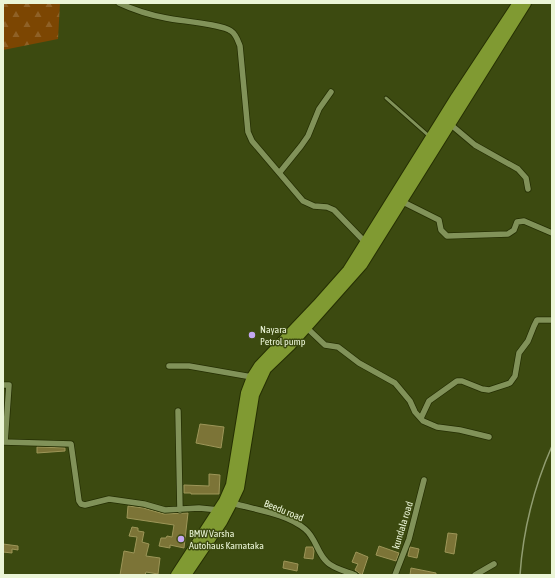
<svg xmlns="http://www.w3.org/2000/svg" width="555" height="578" viewBox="0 0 555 578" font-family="'Asap Condensed',sans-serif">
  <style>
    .forest { fill: url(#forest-firs) }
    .building { fill: #7c7437; stroke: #9d9658 }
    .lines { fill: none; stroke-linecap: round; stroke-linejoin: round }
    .lane-casing { stroke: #252f03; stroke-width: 4.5 }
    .street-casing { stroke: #252f03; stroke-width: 7 }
    .highway-casing { stroke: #252f03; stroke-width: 12 }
    .lane { stroke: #819259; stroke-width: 3 }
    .street { stroke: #819259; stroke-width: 5.5 }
    .highway { stroke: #809a32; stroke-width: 10 }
    .rail { stroke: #919d71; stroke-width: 1.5 }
    .poi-dot { fill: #c4a7f1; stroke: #3c4a10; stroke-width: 1.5 }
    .labels { text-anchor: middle; stroke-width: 3; stroke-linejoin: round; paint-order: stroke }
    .poi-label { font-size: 10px; fill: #ebf5d7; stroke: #3c4a10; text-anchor: start }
    .street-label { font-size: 10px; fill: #ebf5d7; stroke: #3c4a10 }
  </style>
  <defs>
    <pattern id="forest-firs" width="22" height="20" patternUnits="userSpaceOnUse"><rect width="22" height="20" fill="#7c4602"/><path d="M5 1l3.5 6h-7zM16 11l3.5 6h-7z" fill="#8f6126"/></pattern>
  </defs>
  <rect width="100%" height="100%" fill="#3c4a10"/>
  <path class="forest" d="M3 3H60L58 39 3 50Z"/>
  <path class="building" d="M200 424 224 427 221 448 196 443Z
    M37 447 65 448V451L37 453Z
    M209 474 220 475 219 494H191V493H184V485L209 486Z
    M128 506 143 508 164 514 188 513 184 548 170 545V548L159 546 161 538H166L167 536 172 537 174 525 127 518Z
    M132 527 138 528V531L144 532 142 542 149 544 146 556 160 558 158 574 146 572 145 575H120L124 551 134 553 137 537 129 536Z
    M448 533 457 534 454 554 445 552Z
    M3 544 18 546V550L12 549V553L3 552Z
    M379 546 399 553 396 561 376 555Z
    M306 547H313L314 551 313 559 304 558Z
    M410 547 419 549 417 558 408 556Z
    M356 552 368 557 362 575 355 570 358 564 352 562Z
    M284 561 298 564 297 571 283 568Z
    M411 568 436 573V575H410Z"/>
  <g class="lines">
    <defs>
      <path id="lane" d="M386 98 429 136"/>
      <path id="street" d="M119 3C134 10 150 15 166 18 180 21 221 24 231 31 236 34 238 41 240 46L248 132 252 141 303 201 314 206 327 207 334 210 365 242
        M450 124 475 145 518 169 526 178 528 189
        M280 172 301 146 308 136 319 109 331 92
        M401 201 439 220 441 230 447 236 508 234 514 230 517 222 524 221 552 233
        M307 328 325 345 338 347 359 363 395 383 410 401 415 412 423 421 437 427 460 430 489 437
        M169 366H189L252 377
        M3 385H9L5 442
        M178 411 180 510
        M421 418 429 401 457 381H462L482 389 489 390 510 383 515 376 519 353 528 341 534 326 537 320H552
        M3 442 71 444 79 501 81 504 85 505 109 499 144 504 165 510 199 508 219 510
        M232 503C255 510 286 513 305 529 316 538 317 553 327 562 332 568 348 572 355 575
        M395 575 409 539 424 480
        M475 575 494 564"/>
      <path id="highway" d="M176 575 224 501 231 485 246 393 252 377 259 366 317 305 348 270 456 97 518 3
        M186 575 222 522 232 503 239 488 254 395 266 369 290 346 362 265 526 3"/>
    </defs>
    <use href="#lane" class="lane-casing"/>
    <use href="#street" class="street-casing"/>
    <use href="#highway" class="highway-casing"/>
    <use href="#lane" class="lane"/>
    <use href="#street" class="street"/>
    <use href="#highway" class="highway"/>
    <path class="rail" d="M520 575C523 530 534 487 552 446"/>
  </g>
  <g class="poi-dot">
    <circle cx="252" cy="335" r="4"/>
    <circle cx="181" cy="539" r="4"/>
  </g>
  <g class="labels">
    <g class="poi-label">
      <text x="260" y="333">Nayara<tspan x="260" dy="12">Petrol pump</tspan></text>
      <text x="189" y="537">BMW Varsha<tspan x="189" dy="12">Autohaus Karnataka</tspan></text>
    </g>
    <g class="street-label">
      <text transform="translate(284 510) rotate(22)" y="4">Beedu road</text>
      <text transform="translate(402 525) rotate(-73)" y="4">kundala road</text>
    </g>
  </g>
  <rect width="555" height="578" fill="none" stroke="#ebf5d7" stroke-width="8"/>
</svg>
